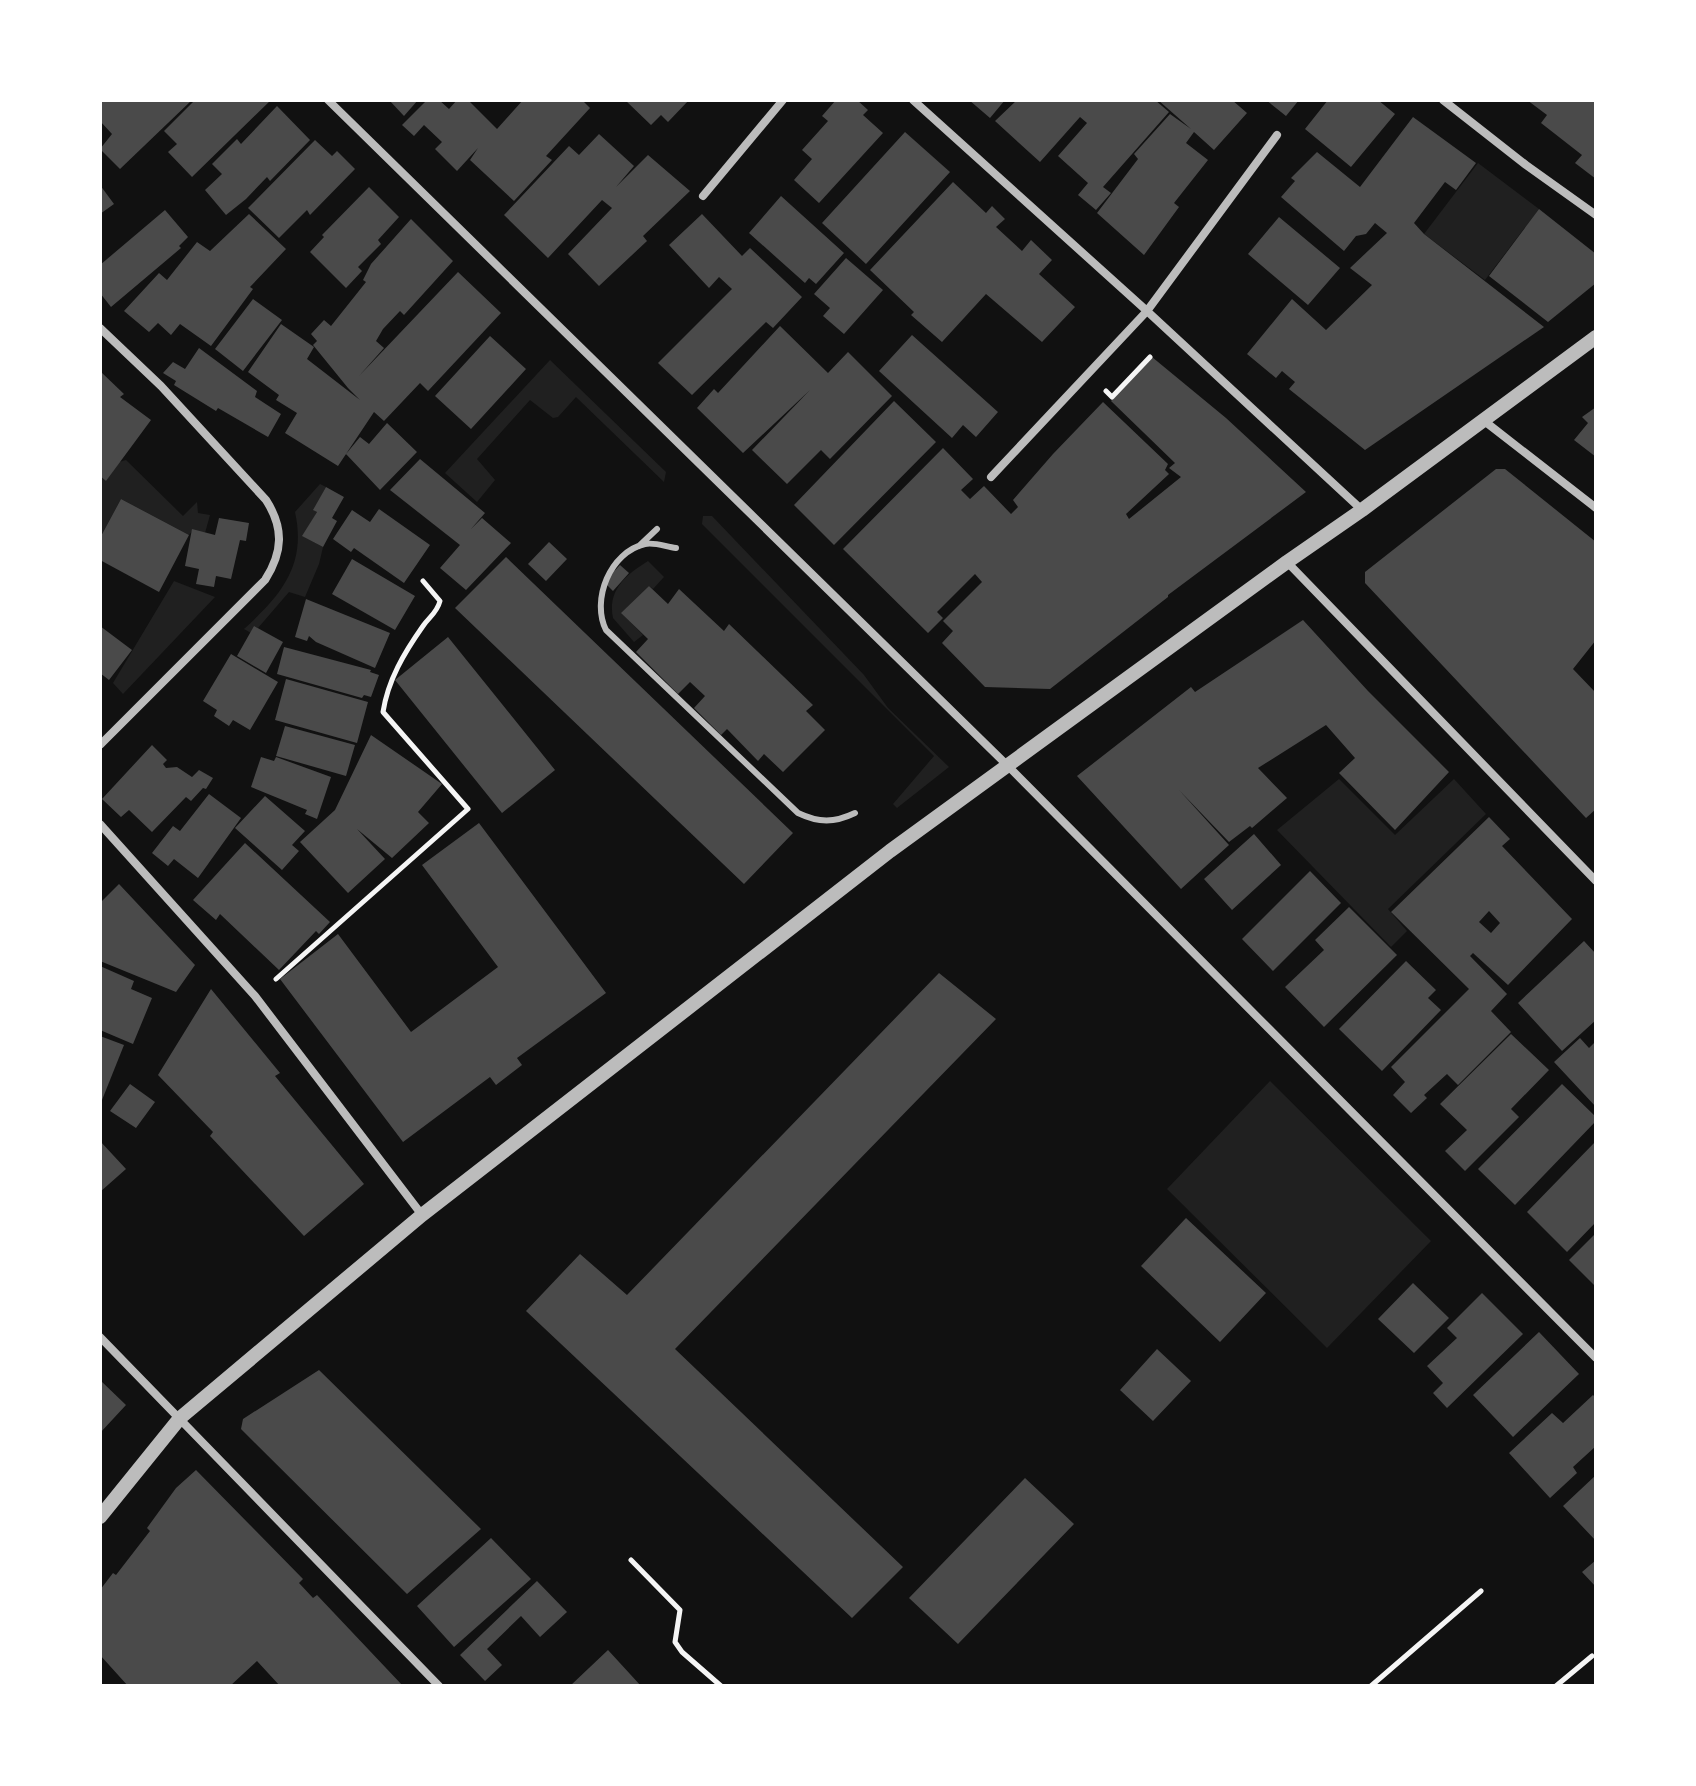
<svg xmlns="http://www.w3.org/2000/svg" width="1696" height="1786" viewBox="0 0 1696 1786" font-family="Inter,sans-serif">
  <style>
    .green { fill: #202020 }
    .building { fill: #4a4a4a; fill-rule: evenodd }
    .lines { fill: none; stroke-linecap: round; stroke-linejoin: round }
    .path { stroke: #f5f5f5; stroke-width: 5 }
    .service { stroke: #bcbcbc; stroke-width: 6 }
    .minor { stroke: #bcbcbc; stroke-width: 8 }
    .tertiary { stroke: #bcbcbc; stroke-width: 14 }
  </style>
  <rect width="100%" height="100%" fill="#111"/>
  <path class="green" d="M1478 163 1539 209 1485 280 1424 234Z
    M550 360 666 472 664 482 576 397 558 417 553 418 530 400 477 459 495 480 477 502 445 473Z
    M126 460 183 516 197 502 198 513 210 515 205 533 193 530 189 535 121 499 100 538V476L106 481 119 462Z
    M320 484 326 487 314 510 317 512 303 536 323 547 319 564 305 597 289 592 258 628 254 626 251 633 244 629C280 596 307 566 295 512Z
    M703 516H712L864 675 888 708 949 767 897 808 893 804 934 756 702 524Z
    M648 561 664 577 653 589 649 586 622 613 643 635 634 642 613 618C607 590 627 574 648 561Z
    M174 581 215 597 123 694 113 683Z
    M1339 779 1395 835 1454 779 1486 814 1388 909 1407 931 1391 947 1277 830Z
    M1270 1081 1431 1241 1327 1348 1167 1189Z"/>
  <path class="building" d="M100 100H192L120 169 100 149 112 134 100 121Z
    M195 100H271L192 177 168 152 177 144 164 131Z
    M389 100H418L404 116Z
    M427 100H439L449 109 457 100H468L497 129 523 100H582L590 108 546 156 552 160 514 201 470 160 478 148 457 171 435 149 442 142 424 125 414 136 402 125Z
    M625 100H689L668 122 661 115 651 125Z
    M836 100H857L868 110 863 115 883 133 819 203 794 180 812 159 802 150 828 121 822 116Z
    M969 100H1005L990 118Z
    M1017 100H1155L1169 112 1103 187 1111 193 1096 210 1078 195 1088 183 1058 156 1087 123 1080 117 1040 162 995 121Z
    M1158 100H1232L1247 113 1214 150 1194 132 1186 143 1208 160 1174 203 1179 207 1144 255 1097 213 1138 159 1134 154 1170 114 1191 129Z
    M1266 100H1299L1286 116Z
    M1328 100H1378L1395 114 1351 167 1305 129Z
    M1527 100H1596V179L1575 163 1582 155 1541 123 1547 115Z
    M277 106 310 140 270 181 267 177 246 199 226 215 205 190 222 174 212 164 237 139 241 144Z
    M1413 117 1476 163 1456 190 1445 182 1414 223 1424 234 1544 327 1365 450 1289 389 1295 382 1282 371 1276 378 1247 354 1292 299 1326 330 1372 285 1350 268 1387 233 1375 223 1366 234 1356 236 1344 251 1281 197 1295 181 1291 178 1317 152 1360 187Z
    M905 132 950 172 866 264 822 223Z
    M599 134 634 166 616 187 648 155 690 191 643 236 647 241 599 286 568 254 612 208 602 200 548 258 504 215 569 146 579 155Z
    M315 140 332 156 337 151 355 169 310 215 307 210 279 238 248 208Z
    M953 182 986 213 992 206 1005 219 996 227 1022 251 1031 240 1052 260 1039 274 1075 307 1042 342 986 294 942 342 911 315 914 312 870 270Z
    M100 185 114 204 100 214Z
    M369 187 399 217 378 240 381 244 358 267 362 271 346 288 310 252 324 237 322 235Z
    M781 196 844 253 816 284 809 278 805 283 749 233Z
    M1539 209 1596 254V283L1548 322 1489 276Z
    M165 210 188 237 179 246 181 248 111 307 100 293V265Z
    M249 214 286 249 250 287 253 289 211 346 180 324 171 335 158 323 149 332 124 311 159 273 167 280 197 242 210 251Z
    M702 214 742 256 750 248 802 297 773 328 766 322 692 395 658 363 732 289 719 277 709 288 669 245Z
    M1279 217 1340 268 1308 305 1248 254Z
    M411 219 453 261 404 315 400 311 383 329 376 341 384 348 359 376 458 272 501 313 428 391 420 383 384 421 374 412 338 466 285 433 297 413 276 400 279 395 248 372 281 324 314 347 307 359 360 400 348 388 313 345 317 341 311 334 324 320 331 326 366 282 363 280 371 264Z
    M846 258 883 290 844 334 823 316 830 308 814 294Z
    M253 299 282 320 243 371 215 349Z
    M780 326 828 373 848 352 892 396 830 459 821 450 787 484 752 450 810 390 743 453 697 408 714 389 718 393Z
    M912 335 998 412 976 437 963 425 952 438 879 371Z
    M490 336 526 369 471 429 435 396Z
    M199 348 257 391 255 397 281 414 268 437 218 408 216 411 174 385 176 381 163 373 173 362 185 369Z
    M1152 357 1226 418 1306 492 1168 595V597L1050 689 985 687 942 643 953 631 943 621 982 582 975 574 937 612 943 618 928 633 843 549 943 448 973 479 961 490 970 499 984 486 1011 514 1018 507 1013 500 1053 454 1103 402 1168 464 1165 470 1169 474 1126 514 1129 519 1181 477 1169 468 1175 463 1111 401Z
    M100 371 124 394 120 397 151 420 106 481 100 476Z
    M894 401 936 442 834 545 794 505Z
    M1596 407V457L1574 440 1588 423 1582 417Z
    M387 423 417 452 380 490 346 454 360 437 369 444Z
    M420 459 485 513 471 529 482 518 511 543 466 590 440 568 460 545 390 490Z
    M1496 469H1505L1596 542V640L1573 669 1596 693V809L1586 818 1365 583V572Z
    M326 487 344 497 332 518 337 521 323 547 302 536 317 512 313 510Z
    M121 499 189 535 159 592 100 560V538Z
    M379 509 430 545 404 583 354 548 351 552 333 539 352 510 370 522Z
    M219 518 249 523 246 541 240 540 231 579 216 576 214 587 196 584 199 569 185 566 192 529 215 535Z
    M549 542 567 559 546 581 528 564Z
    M506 557 793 833 744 884 455 608Z
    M352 559 415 596 395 630 332 594Z
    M620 565 629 573 613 591 604 582Z
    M649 586 668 604 679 589 724 631 729 624 813 705 806 711 825 730 783 772 764 754 758 761 727 729 721 735 694 708 705 696 690 682 678 694 636 652 648 639 621 613Z
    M306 599 390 633 375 668 316 642 309 636 307 641 295 637Z
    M1303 620 1368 691 1449 772 1395 830 1339 773 1355 758 1326 725 1258 768 1287 798 1252 828 1250 826 1229 842 1179 790 1229 845 1181 889 1077 776 1191 687 1195 692Z
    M100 626 132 650 109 680 100 673Z
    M254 626 283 642 266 673 237 656Z
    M448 637 555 770 502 813 395 680Z
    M284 647 371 670 370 672 379 675 371 697 364 695 362 698 277 674Z
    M231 654 278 682 250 730 233 720 229 726 214 716 217 710 203 701Z
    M286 679 368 702 357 743 275 720Z
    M285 726 355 745 346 776 276 756Z
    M371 735 442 784 418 812 429 823 392 858 357 829 385 859 348 893 300 842 335 810Z
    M152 745 167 760 163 764 166 768 177 767 192 777 199 770 213 778 206 789 203 788 191 801 186 797 152 832 129 810 121 817 102 799Z
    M261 757 274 761 276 757 331 777 317 819 305 814 307 810 251 787Z
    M209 794 241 818 198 878 174 859 168 866 152 853 173 826 180 831Z
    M265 796 305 831 292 845 299 851 282 870 235 828Z
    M1489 817 1510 839 1502 846 1572 919 1508 985 1473 953 1470 956 1507 994 1491 1011 1511 1032 1458 1085 1447 1074 1424 1095 1427 1098 1411 1113 1393 1095 1405 1082 1391 1067 1469 989 1391 912ZM1489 911 1500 923 1491 933 1479 922Z
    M479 823 606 993 517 1058 522 1065 496 1085 490 1077 403 1142 280 979 338 934 411 1032 498 967 422 865Z
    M1254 834 1281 865 1232 910 1204 879Z
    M245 843 330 922 319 934 316 931 279 970 220 914 216 920 193 900Z
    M1310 871 1341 903 1273 971 1242 939Z
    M119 884 195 965 176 992 100 961V903Z
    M1349 907 1397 955 1324 1027 1285 987 1324 950 1315 940Z
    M1584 941 1596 954V1020L1562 1051 1518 1003Z
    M1406 961 1436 990 1428 998 1441 1010 1382 1071 1339 1029Z
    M100 966 134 981 131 989 152 998 133 1044 100 1030Z
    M939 973 996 1019 675 1349 903 1567 852 1618 526 1311 580 1254 627 1295Z
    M211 989 280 1073 275 1076 364 1184 304 1236 210 1136 213 1132 158 1075Z
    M1511 1034 1549 1070 1511 1109 1519 1117 1465 1171 1445 1151 1467 1130 1440 1104Z
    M100 1036 124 1045 100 1105Z
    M1580 1038 1589 1048 1596 1041V1107L1554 1062Z
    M130 1084 155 1102 136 1128 110 1111Z
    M1562 1084 1596 1117V1121L1515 1205 1478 1169Z
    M100 1141 126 1169 100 1192Z
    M1595 1142 1596 1222 1567 1252 1527 1212Z
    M1186 1218 1266 1293 1220 1342 1141 1266Z
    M1596 1233V1287L1569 1260Z
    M1413 1283 1449 1318 1414 1353 1378 1319Z
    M1482 1293 1523 1334 1447 1408 1433 1393 1443 1383 1427 1366 1457 1338 1447 1328Z
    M1539 1332 1579 1374 1513 1437 1473 1395Z
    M1157 1349 1191 1381 1153 1421 1120 1390Z
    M319 1370 481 1529 407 1594 241 1429 243 1419Z
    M100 1380 126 1405 100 1433Z
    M1593 1395 1596 1398V1446L1573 1467 1577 1473 1550 1498 1509 1453 1552 1413 1563 1423Z
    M196 1470 303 1579 299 1583 313 1598 317 1595 403 1686H280L257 1661 230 1686H128L100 1655V1590L113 1573 116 1575 150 1531 147 1528 176 1488Z
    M1596 1475V1541L1563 1506Z
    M1025 1478 1074 1524 958 1644 909 1598Z
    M491 1538 531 1579 454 1647 417 1606Z
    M1596 1560V1587L1582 1572Z
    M537 1581 567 1612 540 1637 521 1616 487 1649 502 1665 485 1681 460 1655Z
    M608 1650 641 1686H570Z"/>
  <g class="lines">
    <path class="path" d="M1106 391 1112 397 1150 357
      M276 979 468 809 383 712C388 680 404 653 423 626 429 617 437 613 440 601L423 581
      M631 1560 680 1610 675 1642 682 1652 721 1686
      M1371 1686 1481 1591
      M1556 1686 1592 1656"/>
    <path class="service" d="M639 546 657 529
      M676 548C666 547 656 542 645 544 610 552 591 600 606 630L798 813C819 823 834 823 855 813"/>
    <path class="minor" d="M328 100 1007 765 1596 1358
      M913 100 1147 311 1362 510
      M1443 100 1526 165 1596 215
      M703 196 783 100
      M100 328 161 386 266 500C284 528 283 552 265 580L100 745
      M1483 420 1596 508
      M991 477 1147 311 1277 135
      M1287 562 1596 881
      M100 824 255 996 422 1215
      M100 1337 439 1686"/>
    <path class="tertiary" d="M100 1517 180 1418 422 1215 890 851 1287 562 1362 510 1596 337"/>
  </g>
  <rect width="1696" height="1786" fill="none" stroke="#ffffff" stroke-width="204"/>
</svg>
